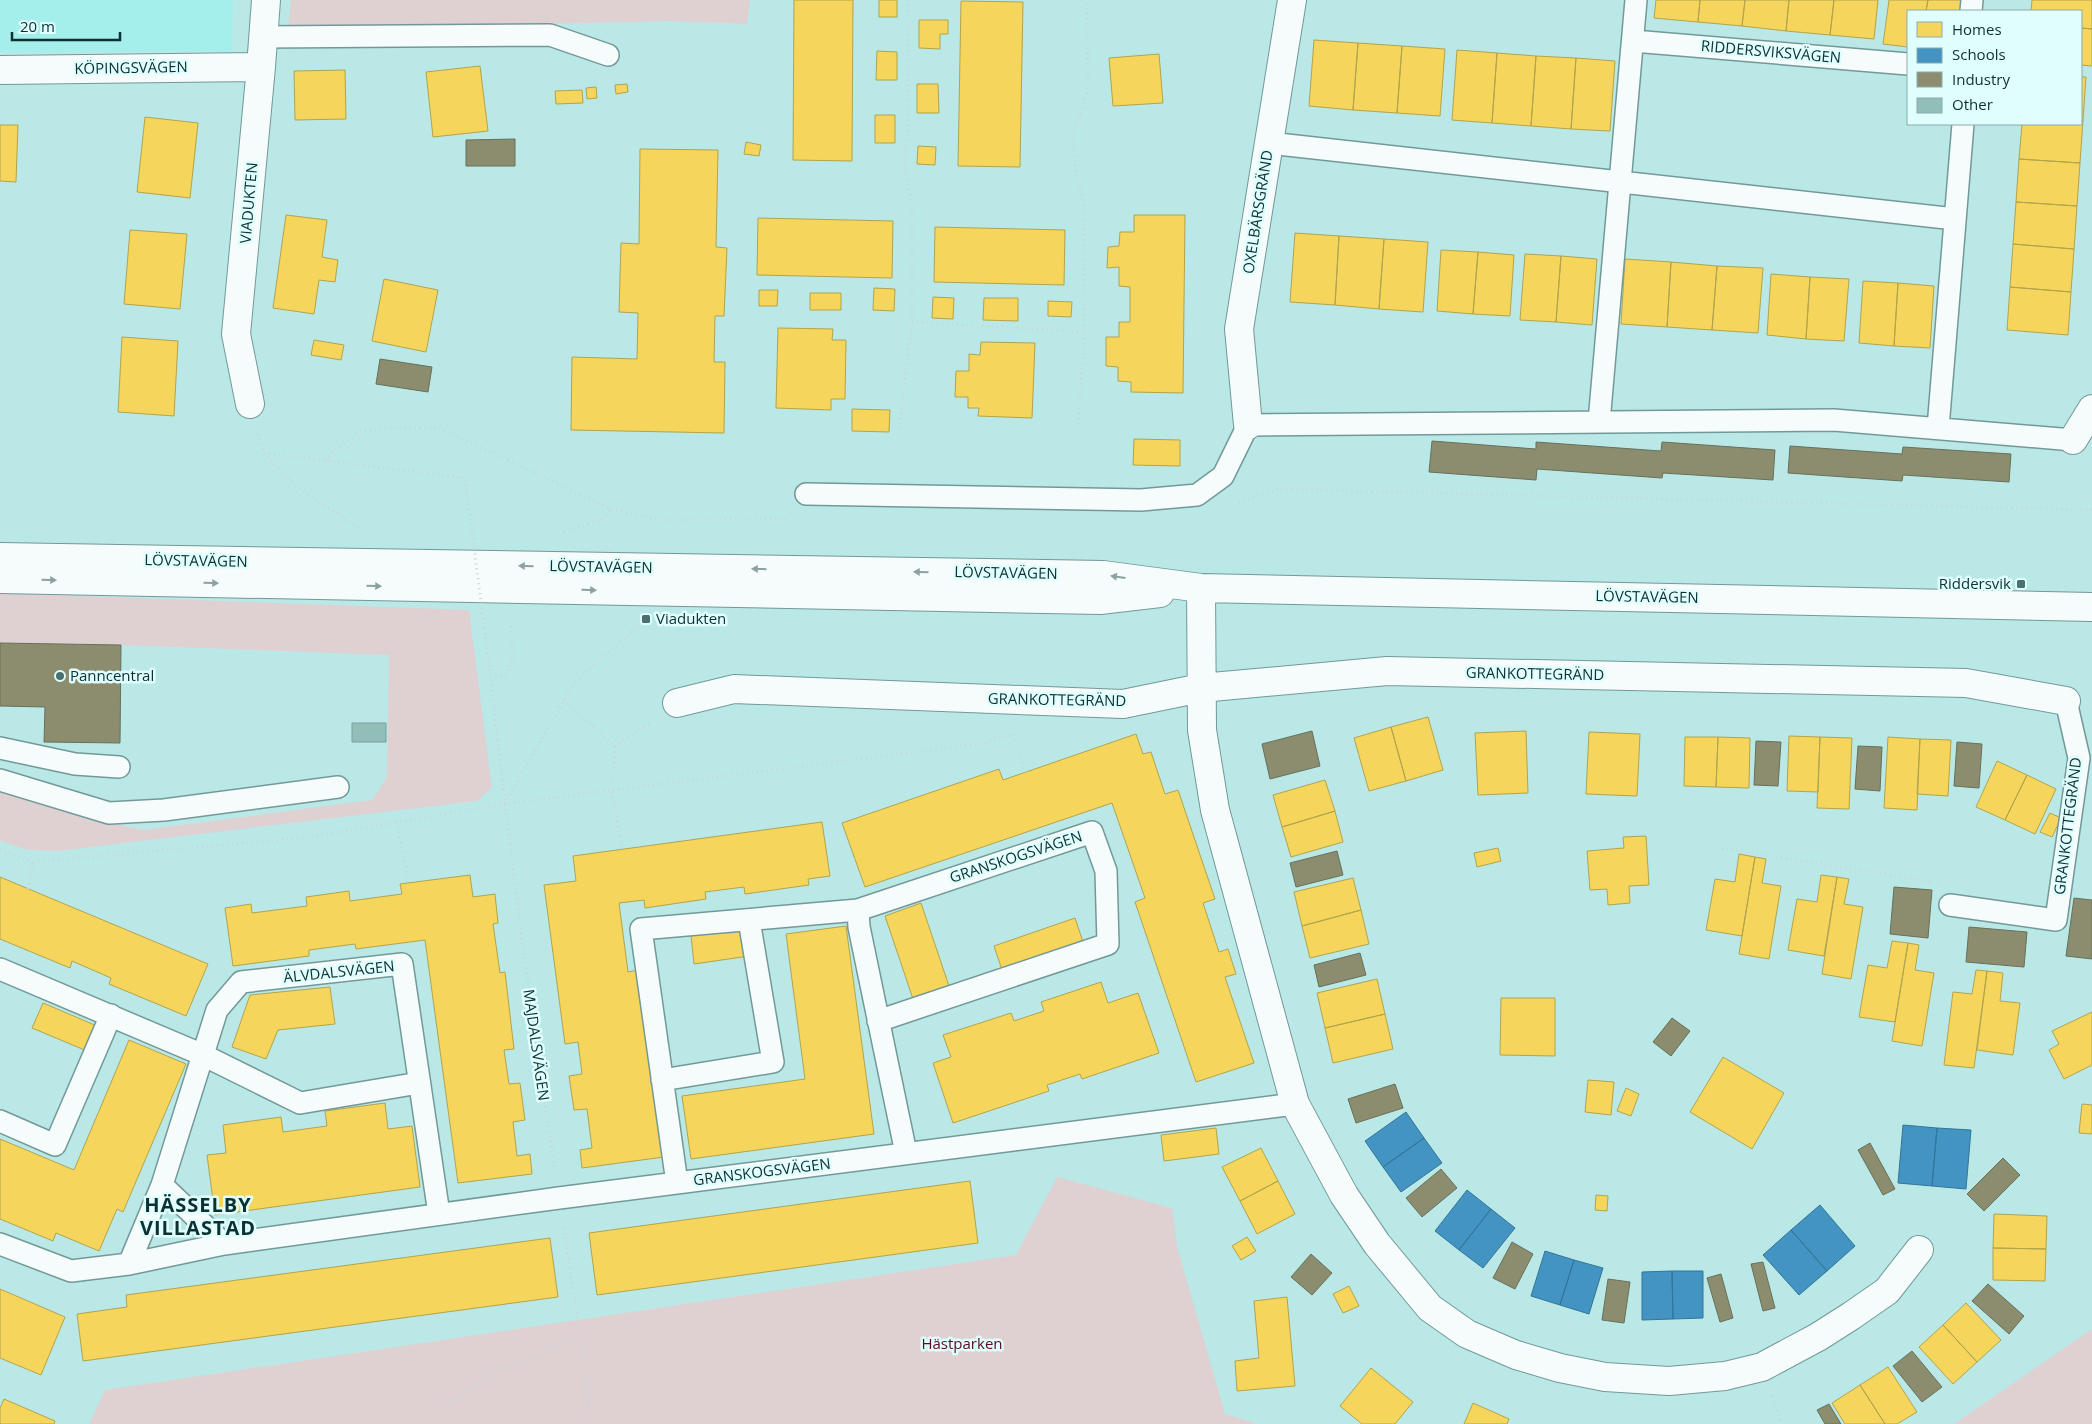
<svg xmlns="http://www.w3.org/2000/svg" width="2092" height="1424" viewBox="0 0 2092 1424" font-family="'Open Sans',sans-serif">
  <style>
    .built { fill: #a4eeec }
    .green { fill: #dfd0d2 }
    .homes { fill: #f6d55c; stroke: #b0a44f }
    .schools { fill: #4393c3; stroke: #327697 }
    .industry { fill: #8c8c6e; stroke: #66715b }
    .building { fill: #91beb8; stroke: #7b9f9b }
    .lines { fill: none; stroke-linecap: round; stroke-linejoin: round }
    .service-casing { stroke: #729998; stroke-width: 24 }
    .minor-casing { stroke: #729998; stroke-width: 30 }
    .path { stroke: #c8d7d6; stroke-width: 3; stroke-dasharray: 1 4; stroke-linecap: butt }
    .service { stroke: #f5fcfb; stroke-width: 21 }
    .minor { stroke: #f5fcfb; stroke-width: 28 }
    .path-bridge { stroke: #c8d7d6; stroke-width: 3; stroke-dasharray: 1 4; stroke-linecap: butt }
    .oneway { fill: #8ca1a0 }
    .poi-dot { fill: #497170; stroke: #dffefd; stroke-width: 2 }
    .labels { text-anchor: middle; stroke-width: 5; stroke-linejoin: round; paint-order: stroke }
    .street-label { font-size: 15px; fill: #0c3130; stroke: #dffefd }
    .poi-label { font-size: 15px; fill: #0c3130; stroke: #dffefd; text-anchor: start }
    .park-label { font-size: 15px; fill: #590c1e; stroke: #dffefd }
    .district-label { font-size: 20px; font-weight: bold; letter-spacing: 1px; fill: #0c3130; stroke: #dffefd }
  </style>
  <rect width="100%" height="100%" fill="#bae8e7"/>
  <path class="built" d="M0 0H233L232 51 0 52Z"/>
  <path class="green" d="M291 0H750L747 24 671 21 288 30Z
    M0 593 469 610 492 788 477 801 58 851 28 850 0 841V789L114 824 144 830 372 800 387 777 389 655 121 645 0 643Z
    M1057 1177 1172 1208 1178 1250 1225 1414 1258 1424H89L105 1390 1016 1255Z
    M2092 1329V1424H1954Z"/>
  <path class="homes" d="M794 0H853L852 161 793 160Z
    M879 0H897V17H879Z
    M1656 0H1700L1698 22 1654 18Z
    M1700 0H1745L1742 26 1698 22Z
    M1745 0H1789L1786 31 1742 26Z
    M1789 0H1834L1830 35 1786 31Z
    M1834 0H1878L1874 39 1830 35Z
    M1889 0H1928L1926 11H1908V47L1883 44Z
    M1928 0H1966L1965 11H1926Z
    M2032 0H2092V29L2081 28V11H2031Z
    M961 1 1023 2 1020 167 958 166Z
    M919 20H948V34H940V49L919 48Z
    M2081 28 2092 29V66L2081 65Z
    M1314 40 1358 43 1353 110 1309 106Z
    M1358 43 1402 46 1397 113 1353 110Z
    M1402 46 1445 49 1440 116 1397 113Z
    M1457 50 1497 53 1492 123 1452 120Z
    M877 51 897 52V80H876Z
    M1497 53 1536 56 1531 126 1492 123Z
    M1159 54 1163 103 1113 106 1109 58Z
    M1536 56 1576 58 1571 129 1531 126Z
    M1576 58 1615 61 1610 131 1571 129Z
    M480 66 488 131 433 137 426 72Z
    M345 70 346 119 295 120 294 71Z
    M2081 77H2086L2083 120H2081Z
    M627 84 628 92 616 94 615 85Z
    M917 84H938L939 113H917Z
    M596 87 597 98 587 99 586 88Z
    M582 90 583 103 556 104 555 91Z
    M875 115H895V143H875Z
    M145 117 198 123 190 198 137 192Z
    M2081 120H2083L2080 163 2019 159 2022 124H2081Z
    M0 125H18L16 182 0 181Z
    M746 142 761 145 759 156 744 154Z
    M918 146 936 147 935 165 917 164Z
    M640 149 718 150 716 247 727 248 724 316H715L714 362H725L724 433 571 430 572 357 637 359 638 313 619 312 621 243 639 244Z
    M2019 159 2080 163 2077 206 2016 202Z
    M2016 202 2077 206 2074 249 2013 244Z
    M286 215 327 220 322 257 338 260 335 282 319 280 314 314 273 308Z
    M1134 215H1185L1183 393 1131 392V382L1118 381V367L1106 366V337H1119V322H1130V287L1119 286V267L1107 268 1108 247 1119 246 1120 232H1134Z
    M758 218 893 221 892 278 757 275Z
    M935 227 1065 230 1064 285 934 282Z
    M130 230 187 234 180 309 124 304Z
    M1295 233 1339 236 1335 305 1290 302Z
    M1339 236 1384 239 1379 309 1335 305Z
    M1384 239 1428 242 1423 312 1379 309Z
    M2013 244 2074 249 2071 292 2010 287Z
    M1441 250 1478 252 1473 314 1437 311Z
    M1478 252 1514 255 1510 316 1473 314Z
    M1525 254 1561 256 1556 322 1520 320Z
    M1561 256 1597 259 1592 325 1556 322Z
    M1625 259 1671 262 1667 327 1621 324Z
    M1671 262 1717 266 1712 330 1667 327Z
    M1717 266 1763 268 1758 333 1712 330Z
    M1771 274 1810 277 1806 339 1767 335Z
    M1810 277 1849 279 1844 341 1806 339Z
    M384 279 438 290 426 352 372 341Z
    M1863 281 1898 283 1894 346 1859 343Z
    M1898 283 1934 286 1930 348 1894 346Z
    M2010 287 2071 292 2068 335 2007 330Z
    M874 288 895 289 894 311 873 310Z
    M759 290H778L777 306H759Z
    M810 293H841V310H810Z
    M933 297 954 298 953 319 932 318Z
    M984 298H1018V321L983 320Z
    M1048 301 1072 302 1071 317 1048 316Z
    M778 328 833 329 832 340H846L845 399H831V410L776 408Z
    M122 337 178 341 174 416 118 412Z
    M314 340 344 345 341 360 311 355Z
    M981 342 1035 343 1032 418 978 416 979 408H968V397H955L956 371H969V354L980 355Z
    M852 409 890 410 889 432 852 431Z
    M1134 439 1180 440V466L1133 465Z
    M1428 717 1443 770 1406 781 1391 727Z
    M1391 727 1406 781 1369 791 1354 738Z
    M1526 731 1528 793 1478 795 1475 733Z
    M1589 732 1640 734 1637 796 1586 794Z
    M1136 734 1143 754 1151 752 1165 794 1178 790 1215 899 1203 903 1219 952 1228 949 1236 974 1225 977 1254 1063 1196 1082 1135 902 1145 898 1112 803 865 887 842 823 999 769 1003 780Z
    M1789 736 1820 737 1818 792 1787 791Z
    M1685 737H1718L1716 787 1684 786Z
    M1718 737 1750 738 1749 788 1716 787Z
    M1820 737 1852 738 1849 809 1817 808Z
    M1888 737 1920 739 1917 810 1884 808Z
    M1920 739 1951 740 1948 796 1917 794Z
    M1997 761 2027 775 2005 820 1976 807Z
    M2027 775 2056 789 2035 834 2005 820Z
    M1325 780 1335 811 1282 827 1273 795Z
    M1335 811 1343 842 1291 857 1282 827Z
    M2050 813 2061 818 2052 837 2040 832Z
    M822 822 830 876 808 879 809 885 745 894 744 887 705 892 706 899 645 908 644 900 619 903 628 972 639 970 664 1157 582 1168 580 1150 592 1148 587 1109 574 1110 569 1076 582 1074 578 1042 565 1044 544 885 576 881 573 856Z
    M1646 836 1649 885 1629 886 1630 903 1608 905 1607 889 1590 890 1587 851 1624 848 1623 837Z
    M1498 848 1501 861 1477 867 1474 853Z
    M1739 854 1755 857 1742 936 1706 930 1715 879 1735 882Z
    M1755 857 1766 859 1762 883 1781 886 1769 959 1739 954Z
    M470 875 473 897 495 894 498 923 493 924 500 973 505 972 514 1049 504 1050 509 1084 520 1083 525 1120 513 1122 517 1156 530 1154 532 1174 458 1183 425 940 356 949 355 944 309 950V956L233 966 225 908 251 904 252 913 307 906 306 897 349 891 350 901 402 894 400 884Z
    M1821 875 1837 877 1824 956 1788 950 1797 899 1817 902Z
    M0 877 208 964 186 1016 109 984 111 978 72 961 70 968 0 939Z
    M1837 877 1849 879 1844 904 1863 907 1851 979 1822 974Z
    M1353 878 1361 910 1302 926 1294 892Z
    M921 903 949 986 913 999 885 916Z
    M1361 910 1369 944 1310 958 1302 926Z
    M1075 918 1084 945 1003 973 994 946Z
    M846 926 874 1134 691 1159 682 1096 805 1079 786 934Z
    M745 928 749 956 694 964 691 935Z
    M1892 941 1908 943 1895 1022 1859 1017 1868 965 1887 968Z
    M1908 943 1919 945 1915 970 1934 973 1922 1046 1892 1041Z
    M1976 970 1987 971 1974 1068 1944 1065 1953 992 1972 994Z
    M1987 971 2003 973 2000 1001 2020 1003 2013 1055 1977 1050Z
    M1377 979 1385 1014 1325 1028 1317 993Z
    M1101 982 1108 1003 1138 993 1159 1053 1082 1079 1080 1074 1047 1085 1049 1091 953 1123 933 1063 951 1057 943 1035 1011 1013 1014 1021 1044 1011 1041 1002Z
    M330 987 335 1024 278 1030 266 1059 232 1047 250 995Z
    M1501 998H1555V1056L1500 1055Z
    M43 1003 97 1026 87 1051 32 1028Z
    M2092 1012V1065L2064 1079 2049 1050 2059 1044 2052 1031Z
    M1385 1014 1393 1049 1333 1063 1325 1028Z
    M129 1040 186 1064 123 1212 117 1209 99 1251 56 1233 53 1241 0 1219V1139L74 1170Z
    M1723 1057 1784 1093 1752 1149 1690 1112Z
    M1588 1080 1614 1082 1611 1115 1585 1112Z
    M1626 1088 1639 1094 1631 1116 1617 1111Z
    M385 1103 388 1129 412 1126 420 1187 215 1215 207 1155 226 1153 223 1125 281 1117 283 1132 327 1126 325 1111Z
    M2082 1104 2092 1105V1134L2079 1133Z
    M1216 1128 1219 1154 1164 1161 1161 1135Z
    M1261 1148 1278 1181 1240 1201 1222 1167Z
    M970 1181 978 1243 597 1295 589 1233Z
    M1278 1181 1295 1214 1257 1234 1240 1201Z
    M1596 1195 1608 1196 1607 1211 1595 1210Z
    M1994 1214 2047 1216 2046 1249 1993 1248Z
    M1247 1237 1256 1251 1241 1260 1232 1246Z
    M550 1238 558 1297 83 1361 77 1314 127 1307 126 1295Z
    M1993 1248 2046 1249 2045 1281 1993 1280Z
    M1349 1286 1359 1306 1343 1313 1333 1294Z
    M0 1289 65 1317 41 1375 0 1358Z
    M1287 1297 1295 1386 1237 1391 1235 1361 1259 1358 1254 1301Z
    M1966 1303 2001 1340 1977 1362 1943 1325Z
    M1943 1325 1977 1362 1953 1384 1919 1347Z
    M1888 1367 1917 1412 1897 1424H1885L1860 1385Z
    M1371 1368 1413 1402 1395 1424H1362L1340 1406Z
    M1860 1385 1885 1424H1845L1832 1403Z
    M4 1399 55 1421 54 1424H0V1408Z
    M1473 1403 1509 1419 1507 1424H1464Z"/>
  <path class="schools" d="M1406 1112 1424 1138 1383 1167 1365 1141Z
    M1903 1125 1937 1128 1932 1186 1898 1183Z
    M1937 1128 1971 1130 1966 1189 1932 1186Z
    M1424 1138 1442 1163 1401 1192 1383 1167Z
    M1467 1190 1491 1209 1459 1250 1435 1231Z
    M1820 1205 1855 1246 1827 1271 1791 1230Z
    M1491 1209 1515 1228 1483 1268 1459 1250Z
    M1791 1230 1827 1271 1799 1295 1763 1255Z
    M1545 1251 1574 1260 1560 1305 1531 1296Z
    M1574 1260 1603 1268 1589 1314 1560 1305Z
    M1672 1271 1673 1319 1642 1320V1272Z
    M1672 1271H1703V1318L1673 1319Z"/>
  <path class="industry" d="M515 139V166H466V140Z
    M380 359 432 367 428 392 376 384Z
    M1432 441 1536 449V442L1661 451 1662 442 1775 450 1773 480 1663 473 1662 478 1537 469 1536 480 1429 472Z
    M1790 446 1902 454 1903 447 2011 454 2009 482 1903 475 1902 481 1788 473Z
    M0 643 121 645 120 743 44 742 45 707 0 706Z
    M1312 731 1320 766 1270 779 1262 744Z
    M1756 741 1781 742 1778 786 1754 785Z
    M1957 742 1982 744 1979 788 1954 786Z
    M1858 746 1882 747 1880 791 1855 789Z
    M1337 851 1343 875 1296 887 1290 863Z
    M1894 887 1932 890 1928 938 1890 934Z
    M2074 898 2092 900V959L2066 956Z
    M1969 927 2027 932 2024 967 1966 962Z
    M1360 953 1366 975 1319 987 1314 965Z
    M1672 1018 1690 1031 1671 1056 1653 1042Z
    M1395 1084 1403 1108 1356 1123 1348 1099Z
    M1870 1143 1895 1189 1883 1195 1858 1150Z
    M2003 1158 2020 1175 1984 1211 1967 1194Z
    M1441 1169 1457 1188 1422 1217 1406 1198Z
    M1512 1242 1533 1254 1515 1289 1493 1278Z
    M1311 1254 1332 1273 1312 1295 1291 1277Z
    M1763 1262 1775 1308 1763 1311 1751 1264Z
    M1721 1274 1733 1318 1720 1322 1707 1278Z
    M1608 1279 1630 1282 1624 1323 1602 1320Z
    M1988 1284 2024 1316 2009 1334 1972 1301Z
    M1912 1351 1942 1387 1922 1402 1893 1366Z
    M1829 1404 1841 1424H1825L1817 1410Z"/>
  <path class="building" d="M352 723H386V742H352Z"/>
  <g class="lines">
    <defs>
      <path id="service" d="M1971 11 1972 0
        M263 37 550 35 608 55
        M1633 41 1908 64
        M1269 143 1955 219
        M1599 422 1636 0
        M1938 428 1963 124
        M806 494 1141 500 1197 495 1223 476 1248 425 1834 420 2073 440
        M0 748 75 764 119 767
        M0 780 109 813 164 810 338 787
        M1950 905 2056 920 2079 758 2066 701
        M858 910 859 927 906 1153
        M0 969 203 1055 300 1103 419 1083
        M662 1080 773 1062 749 920
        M0 1121 55 1145 111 1015
        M677 1183 641 929 858 910 1092 832 1106 871 1108 944 878 1021
        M162 1185 217 1010 241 982 402 964 439 1214
        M0 1244 71 1271 129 1264 162 1185 224 1244 559 1198 1295 1104
        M129 1264 224 1244"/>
      <path id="minor" d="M0 70 261 67
        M250 404 236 334 261 67 266 0
        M1248 425 1239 329 1292 0
        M2073 440 2092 409
        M0 557 1103 575 1201 588 2092 607
        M0 579 1100 600 1160 593
        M1201 588 1202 730 1215 810 1295 1104 1344 1195 1377 1244 1430 1308 1467 1334 1516 1355 1560 1368 1605 1377 1669 1381 1725 1376 1762 1367 1818 1337 1851 1316 1887 1291 1919 1250
        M677 703 734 689 1123 704 1201 688 1387 671 1966 683 2066 701"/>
    </defs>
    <use href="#service" class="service-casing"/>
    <use href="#minor" class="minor-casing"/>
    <path class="path" d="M912 322 1085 332 1084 204 1076 171 1072 138 1088 91 1087 0
      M1078 424 1085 332
      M899 429 912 322V205L904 164 908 125 909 0
      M258 434 264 453 465 478 467 494
      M264 453 295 485 362 530
      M326 461 339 446 363 431 404 427 440 428 611 509 658 520 789 519
      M1239 503 1278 489 2092 510
      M564 532 604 518 611 509
      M489 665C508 833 529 1002 555 1170
      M491 679 507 674 513 657 511 620
      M563 700 615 746 612 790 622 849
      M1013 734 1026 772
      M615 746 652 721
      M505 803 573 684 639 625
      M397 822 408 883
      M1722 848 1933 882
      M0 850 33 862 311 837 504 804 979 744 1013 734
      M28 889 33 862
      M564 1228 580 1336 590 1424
      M1772 1396 1782 1424
      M436 1411 490 1374 580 1336"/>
    <use href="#service" class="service"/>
    <use href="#minor" class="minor"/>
    <path class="path-bridge" d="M467 494 489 665"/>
  </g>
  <defs><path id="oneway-solid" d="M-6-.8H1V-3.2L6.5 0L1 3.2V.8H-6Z" transform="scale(1.25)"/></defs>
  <g class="oneway">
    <use href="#oneway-solid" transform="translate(526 566) rotate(-179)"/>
    <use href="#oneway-solid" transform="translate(759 569) rotate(-179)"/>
    <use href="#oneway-solid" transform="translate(921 572) rotate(-179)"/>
    <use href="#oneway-solid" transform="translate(1118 577) rotate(-172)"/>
    <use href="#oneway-solid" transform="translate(49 580) rotate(1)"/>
    <use href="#oneway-solid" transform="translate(211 583) rotate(1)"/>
    <use href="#oneway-solid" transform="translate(374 586) rotate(1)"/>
    <use href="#oneway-solid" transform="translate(589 590) rotate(1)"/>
  </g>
  <g class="poi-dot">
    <rect x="2016" y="579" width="10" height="10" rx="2.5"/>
    <rect x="641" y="614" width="10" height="10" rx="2.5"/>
    <circle cx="60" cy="676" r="5"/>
  </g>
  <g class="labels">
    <g class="street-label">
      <text transform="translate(1771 52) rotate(5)" y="5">RIDDERSVIKSVÄGEN</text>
      <text transform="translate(131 68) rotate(-1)" y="5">KÖPINGSVÄGEN</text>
      <text transform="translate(249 203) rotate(-85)" y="5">VIADUKTEN</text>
      <text transform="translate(1258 212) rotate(-81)" y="5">OXELBÄRSGRÄND</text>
      <text transform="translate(196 561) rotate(1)" y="5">LÖVSTAVÄGEN</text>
      <text transform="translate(601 567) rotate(1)" y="5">LÖVSTAVÄGEN</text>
      <text transform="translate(1006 573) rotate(1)" y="5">LÖVSTAVÄGEN</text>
      <text transform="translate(1647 597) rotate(1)" y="5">LÖVSTAVÄGEN</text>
      <text transform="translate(1535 674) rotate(1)" y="5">GRANKOTTEGRÄND</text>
      <text transform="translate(1057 700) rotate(1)" y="5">GRANKOTTEGRÄND</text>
      <text transform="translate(2068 826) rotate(-83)" y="5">GRANKOTTEGRÄND</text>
      <text transform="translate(1016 857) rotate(-18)" y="5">GRANSKOGSVÄGEN</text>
      <text transform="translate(339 972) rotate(-6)" y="5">ÄLVDALSVÄGEN</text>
      <text transform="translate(536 1045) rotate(82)" y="5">MAJDALSVÄGEN</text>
      <text transform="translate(762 1172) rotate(-7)" y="5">GRANSKOGSVÄGEN</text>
    </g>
    <g class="poi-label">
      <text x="2011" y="589" text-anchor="end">Riddersvik</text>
      <text x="656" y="624">Viadukten</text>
      <text x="70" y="681">Panncentral</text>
    </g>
    <g class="park-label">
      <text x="962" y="1349">Hästparken</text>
    </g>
    <g class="district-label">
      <text x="198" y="1212">HÄSSELBY<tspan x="198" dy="23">VILLASTAD</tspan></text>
    </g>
  </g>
  <rect x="1907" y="10" width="175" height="115" fill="#dffefd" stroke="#8bacab"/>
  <rect x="1917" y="22" width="25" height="15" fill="#f6d55c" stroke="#8bacab"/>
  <text x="1952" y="35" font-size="15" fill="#0c3130">Homes</text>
  <rect x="1917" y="48" width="25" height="15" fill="#4393c3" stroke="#8bacab"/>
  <text x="1952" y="60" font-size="15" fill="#0c3130">Schools</text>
  <rect x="1917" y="72" width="25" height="15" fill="#8c8c6e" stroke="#8bacab"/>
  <text x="1952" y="85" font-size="15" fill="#0c3130">Industry</text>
  <rect x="1917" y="98" width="25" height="15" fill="#91beb8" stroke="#8bacab"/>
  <text x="1952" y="110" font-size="15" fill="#0c3130">Other</text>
  <path d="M12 32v8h108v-8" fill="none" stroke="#0c3130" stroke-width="2.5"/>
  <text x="20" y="32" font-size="15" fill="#0c3130" stroke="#dffefd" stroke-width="4" paint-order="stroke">20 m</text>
</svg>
